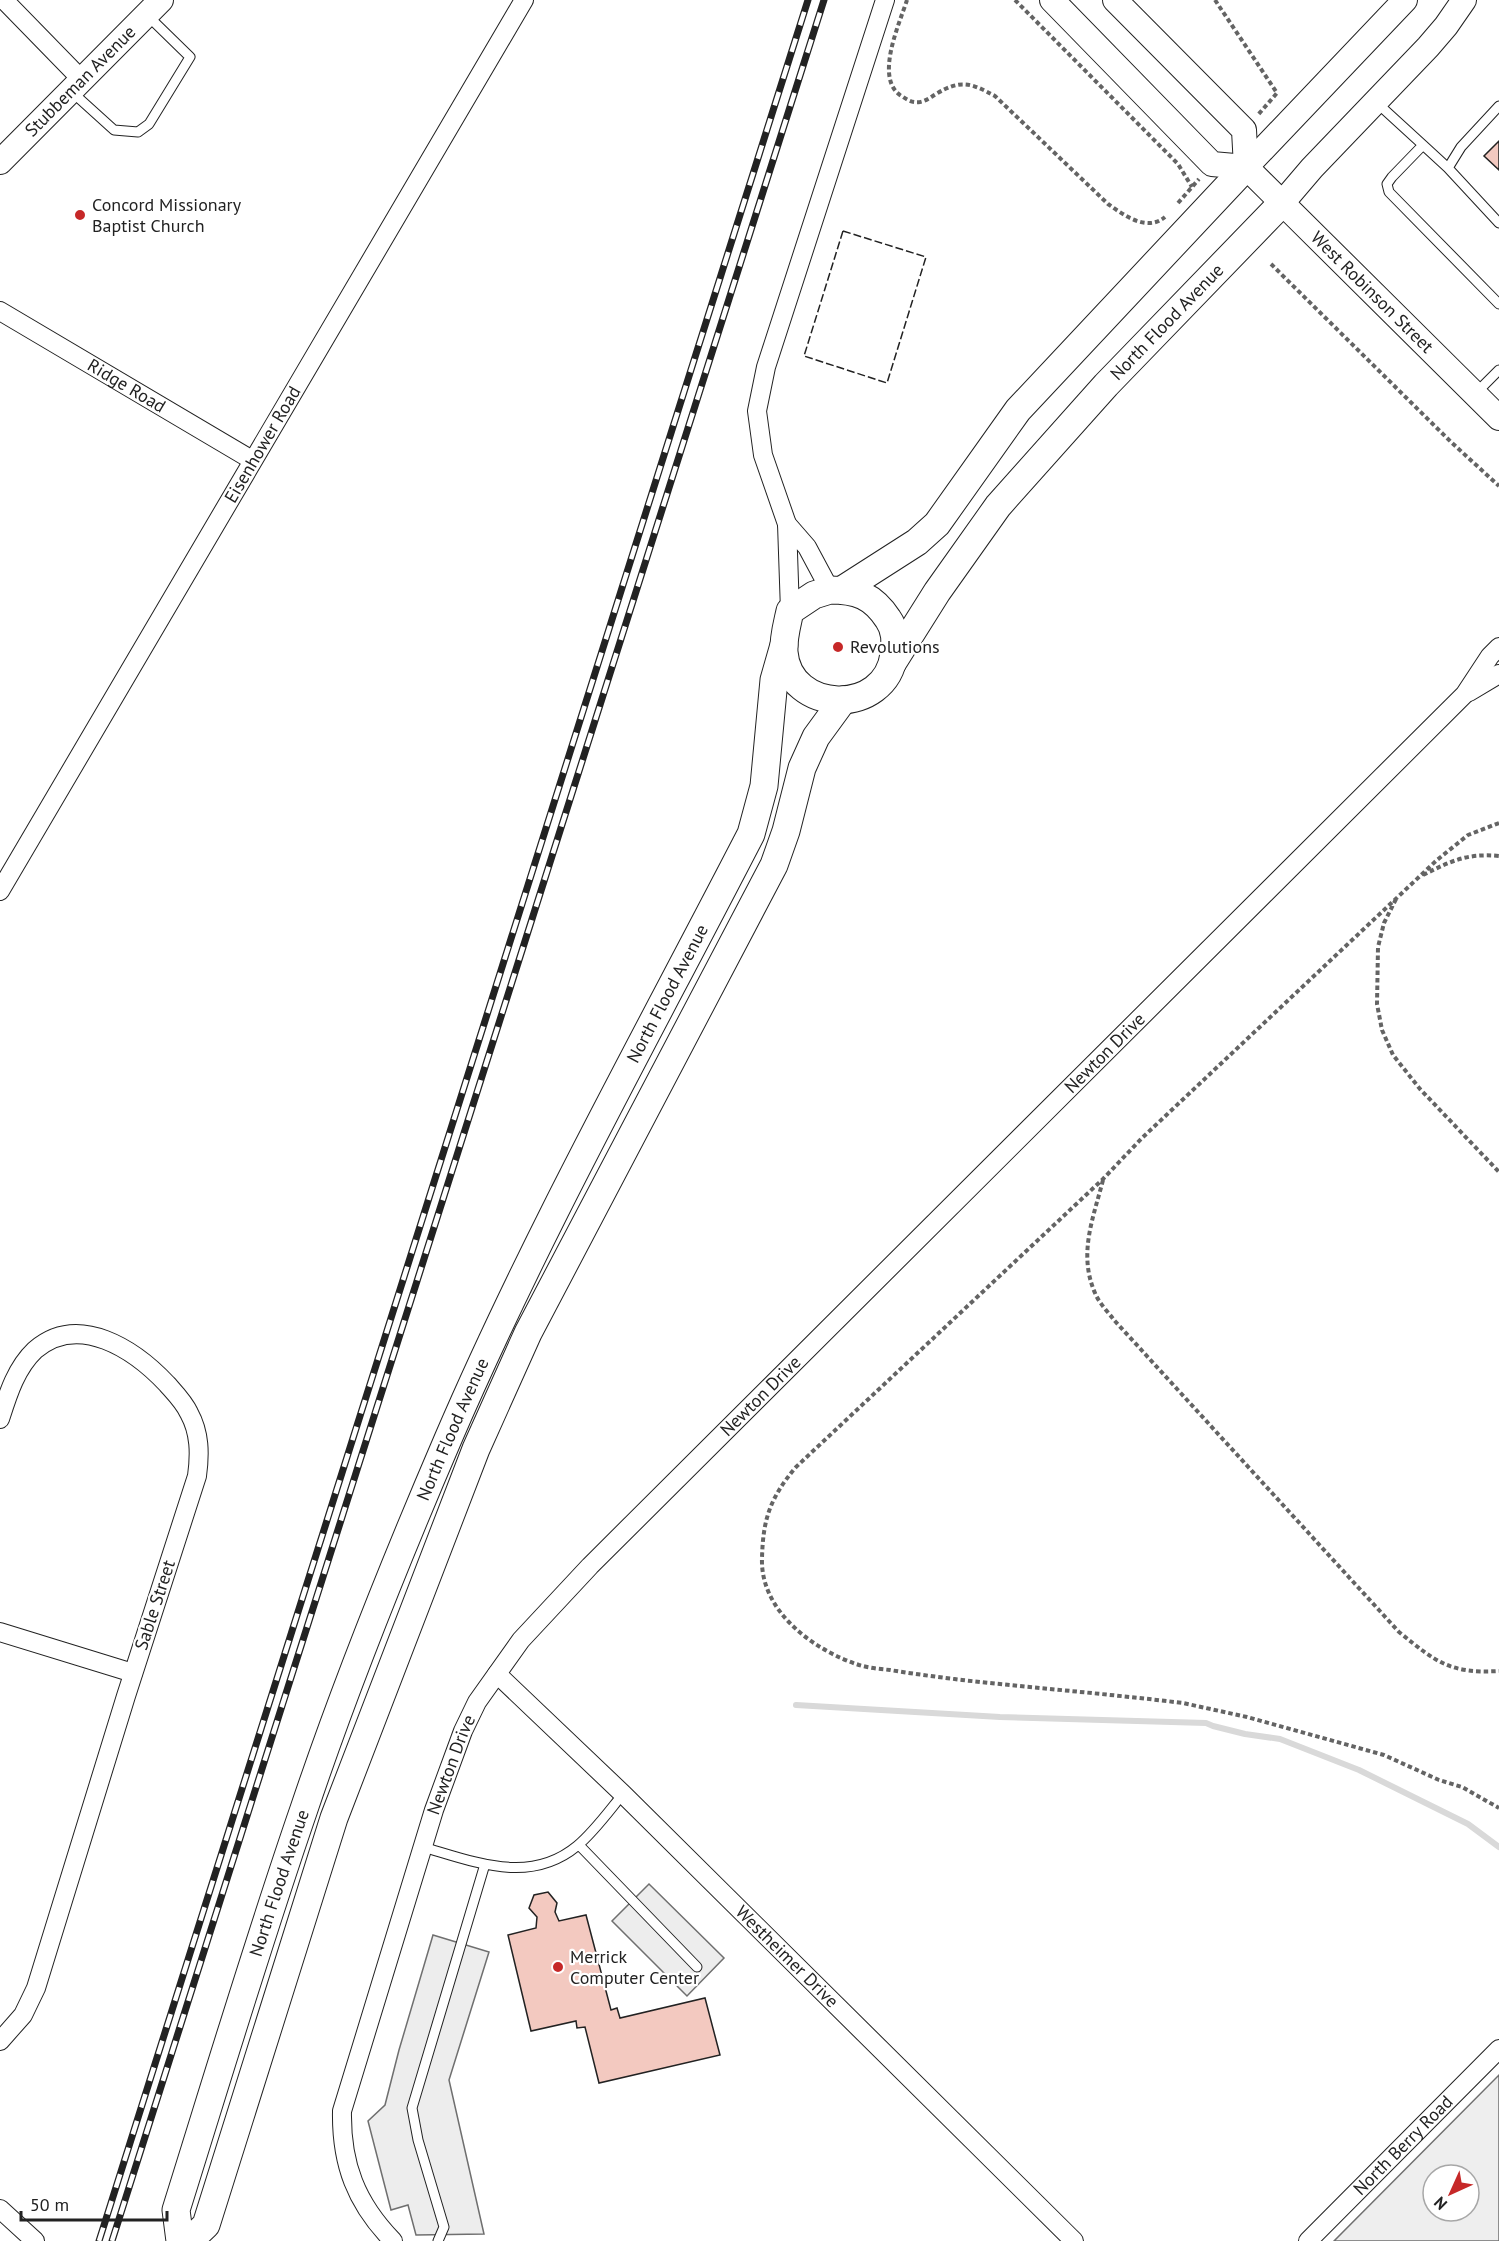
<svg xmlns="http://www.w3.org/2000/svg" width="1499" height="2241" viewBox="0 0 1499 2241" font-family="'PT Sans',sans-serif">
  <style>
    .green { fill: #eee; stroke: #6f6f6f; stroke-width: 1.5; fill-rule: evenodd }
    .parking { fill: #ededed; stroke: #6f6f6f; stroke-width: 1.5 }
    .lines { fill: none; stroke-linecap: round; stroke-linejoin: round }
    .stream { stroke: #d9d9d9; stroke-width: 6 }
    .building { fill: #f3c9c0; stroke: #222; stroke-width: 1.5 }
    .lane-casing { stroke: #222; stroke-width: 11 }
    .street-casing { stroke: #222; stroke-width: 20 }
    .secondary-casing { stroke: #222; stroke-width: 26 }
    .primary-casing { stroke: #222; stroke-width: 29 }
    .path { stroke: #646464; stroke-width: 4; stroke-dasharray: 4.5 3; stroke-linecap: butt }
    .lane { stroke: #fff; stroke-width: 9 }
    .street { stroke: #fff; stroke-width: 18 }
    .secondary { stroke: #fff; stroke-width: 24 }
    .primary { stroke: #fff; stroke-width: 27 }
    .rail-casing { stroke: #222; stroke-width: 7 }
    .rail { stroke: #fff; stroke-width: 4.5; stroke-dasharray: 14; stroke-linecap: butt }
    .fence { stroke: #222; stroke-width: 1.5; stroke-dasharray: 8 3; stroke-linecap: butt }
    .poi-dot { fill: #c62828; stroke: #fff; stroke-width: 2 }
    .labels { text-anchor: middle; stroke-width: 4.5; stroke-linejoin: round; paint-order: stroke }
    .street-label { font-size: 18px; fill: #222; stroke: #fff }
    .poi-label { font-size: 18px; fill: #222; stroke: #fff; text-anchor: start }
  </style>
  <rect width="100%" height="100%" fill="#fff"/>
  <path class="green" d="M1499 2075V2241H1334ZM1433 2175H1469V2211H1433Z"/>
  <path class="parking" d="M649 1884 724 1958 687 1996 612 1921Z
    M433 1935 489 1952 449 2080 484 2234 416 2235 408 2205 391 2210 368 2121 385 2105 399 2050Z"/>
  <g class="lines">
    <path class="stream" d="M796 1705 1000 1717 1206 1723 1213 1726 1245 1734 1280 1739 1359 1770 1468 1824 1499 1847"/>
  </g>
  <path class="building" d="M1499 141V170L1484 156Z
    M548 1892 557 1903 555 1912 559 1921 586 1915 611 2010 617 2008 620 2018 705 1998 720 2055 599 2083 585 2027 577 2028 576 2021 531 2031 508 1935 536 1928 537 1917 529 1908 534 1895Z"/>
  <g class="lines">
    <defs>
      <path id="lane" d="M72 92 114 130 138 132 149 124 190 57 148 16
        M1376 102 1423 145
        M1499 106 1461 147 1448 168 1499 223
        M1448 168 1423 145 1392 177 1387 184 1389 192 1499 304
        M1475 394 1499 370
        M579 1845 697 1967
        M423 1847C475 1862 530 1885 577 1846 594 1832 609 1811 623 1794
        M438 2241 444 2227 418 2140 412 2108 485 1864"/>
      <g id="street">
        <path d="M4 0 82 80"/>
        <path id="s1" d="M0 311 252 460"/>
        <path d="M787 524 763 455 757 411 766 367 885 0"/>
        <path d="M790 611 787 524 807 547 830 590"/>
        <path d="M1469 692 1499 674"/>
        <path id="s2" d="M0 891 524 0"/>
        <path d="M0 1419C8 1394 16 1368 35 1350 79 1312 135 1350 167 1384 175 1393 184 1402 189 1413 200 1433 200 1454 197 1476L126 1696 36 1988 23 2015 0 2041"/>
        <path d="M0 1632 133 1673"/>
        <path id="s3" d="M497 1674 623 1794 1074 2241"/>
        <path d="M0 2209 35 2241"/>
        <path id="s4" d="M393 2241C356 2203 341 2164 342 2111L434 1810 463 1731 477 1702 521 1640 590 1566 1465 694 1490 656 1499 647"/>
        <path id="s5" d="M1308 2241 1499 2049"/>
      </g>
      <g id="secondary">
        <path id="s6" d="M1052 0 1212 164 1246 167 1499 418"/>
        <path d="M1115 0 1244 130 1246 167"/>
        <path id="s7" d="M0 162 161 0"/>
        <path d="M1246 167 1405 0"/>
        <path d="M1283 202 1312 168 1428 47 1446 26 1464 0"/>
      </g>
      <g id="primary">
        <path d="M830 590C857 590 873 596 888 619 895 629 896 642 894 654 886 717 789 714 784 652 783 638 787 625 790 611L814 595Z"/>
        <path d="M842 590 917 542 937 524 1018 410 1246 167"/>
        <path id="s8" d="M893 662 937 592 998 506 1106 385 1283 202"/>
        <path id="s9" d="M180 2241 176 2210C218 2076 258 1942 304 1809 346 1684 396 1560 448 1439 537 1232 648 1034 751 834L764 786 774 680 784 645"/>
        <path d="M189 2241 206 2225 334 1818 476 1449 528 1333 774 865 786 831 802 768 816 737 843 700"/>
      </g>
    </defs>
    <use href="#lane" class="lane-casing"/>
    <use href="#street" class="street-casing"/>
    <use href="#secondary" class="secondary-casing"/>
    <use href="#primary" class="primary-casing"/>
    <path class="path" d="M907 0C899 25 873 81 903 97 909 101 913 103 920 102 926 101 931 97 936 94 961 79 971 83 995 96L1108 204C1125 216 1147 232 1165 217
      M1015 0 1178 164 1192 187
      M1215 0 1277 93 1257 116
      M1178 203 1199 179
      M1271 264 1451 442 1499 486
      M1499 823 1468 835 1437 860 1142 1138 1103 1179 796 1467C770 1498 763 1519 762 1558 760 1611 813 1650 859 1665 869 1668 880 1669 890 1670 914 1674 938 1677 962 1680 1035 1688 1109 1694 1183 1703L1247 1717 1384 1755 1439 1780 1462 1787 1499 1808
      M1423 875C1451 861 1467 853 1499 856
      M1396 899 1384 923 1378 947 1377 1004 1382 1030 1393 1055 1420 1089 1499 1172
      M1103 1180C1093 1219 1078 1254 1095 1293 1099 1303 1108 1312 1114 1320L1399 1632C1436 1662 1450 1674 1499 1671"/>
    <use href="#lane" class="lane"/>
    <use href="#street" class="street"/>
    <use href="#secondary" class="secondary"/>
    <use href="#primary" class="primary"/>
    <defs>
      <path id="rail" d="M99 2241 808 0
        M112 2241 824 0"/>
    </defs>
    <use href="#rail" class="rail-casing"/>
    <use href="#rail" class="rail"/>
    <path class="fence" d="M843 231 926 257 887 383 804 356Z"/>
  </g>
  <g class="poi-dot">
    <circle cx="80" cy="215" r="6"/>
    <circle cx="838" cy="647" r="6"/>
    <circle cx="558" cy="1967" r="6"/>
  </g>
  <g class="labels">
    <g class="street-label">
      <text dy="6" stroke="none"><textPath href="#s7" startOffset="114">Stubbeman Avenue</textPath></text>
      <text dy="6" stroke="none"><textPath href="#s6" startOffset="441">West Robinson Street</textPath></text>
      <text dy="6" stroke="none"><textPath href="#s8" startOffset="438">North Flood Avenue</textPath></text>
      <text dy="6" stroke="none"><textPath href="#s1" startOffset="147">Ridge Road</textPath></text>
      <text dy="6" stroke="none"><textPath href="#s2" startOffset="518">Eisenhower Road</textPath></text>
      <text dy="6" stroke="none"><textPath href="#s9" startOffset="1346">North Flood Avenue</textPath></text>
      <text dy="6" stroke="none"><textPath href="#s4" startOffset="1479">Newton Drive</textPath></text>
      <text dy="6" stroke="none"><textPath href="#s4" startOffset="993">Newton Drive</textPath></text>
      <text dy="6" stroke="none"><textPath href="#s9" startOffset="860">North Flood Avenue</textPath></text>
      <text transform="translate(155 1605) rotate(-72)" y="6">Sable Street</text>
      <text dy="6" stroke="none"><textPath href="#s4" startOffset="507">Newton Drive</textPath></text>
      <text dy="6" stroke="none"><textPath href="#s9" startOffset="374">North Flood Avenue</textPath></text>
      <text dy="6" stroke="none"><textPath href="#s3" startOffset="405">Westheimer Drive</textPath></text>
      <text dy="6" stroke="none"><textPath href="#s5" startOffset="135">North Berry Road</textPath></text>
    </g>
    <g class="poi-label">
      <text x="92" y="211">Concord Missionary<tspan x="92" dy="21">Baptist Church</tspan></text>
      <text x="850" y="653">Revolutions</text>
      <text x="570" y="1963">Merrick<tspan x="570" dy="21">Computer Center</tspan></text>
    </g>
  </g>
  <g transform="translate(1451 2193) rotate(225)"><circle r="28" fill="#ffffff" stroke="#a7a7a7" stroke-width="1.5"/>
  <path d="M0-4.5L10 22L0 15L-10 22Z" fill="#c62828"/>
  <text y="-9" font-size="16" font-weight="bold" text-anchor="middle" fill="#222222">N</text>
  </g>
  <path d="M21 2211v9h146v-9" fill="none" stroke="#222222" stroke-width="3"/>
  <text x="30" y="2211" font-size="18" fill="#222222" stroke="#ffffff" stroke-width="4.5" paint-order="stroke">50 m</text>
</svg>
